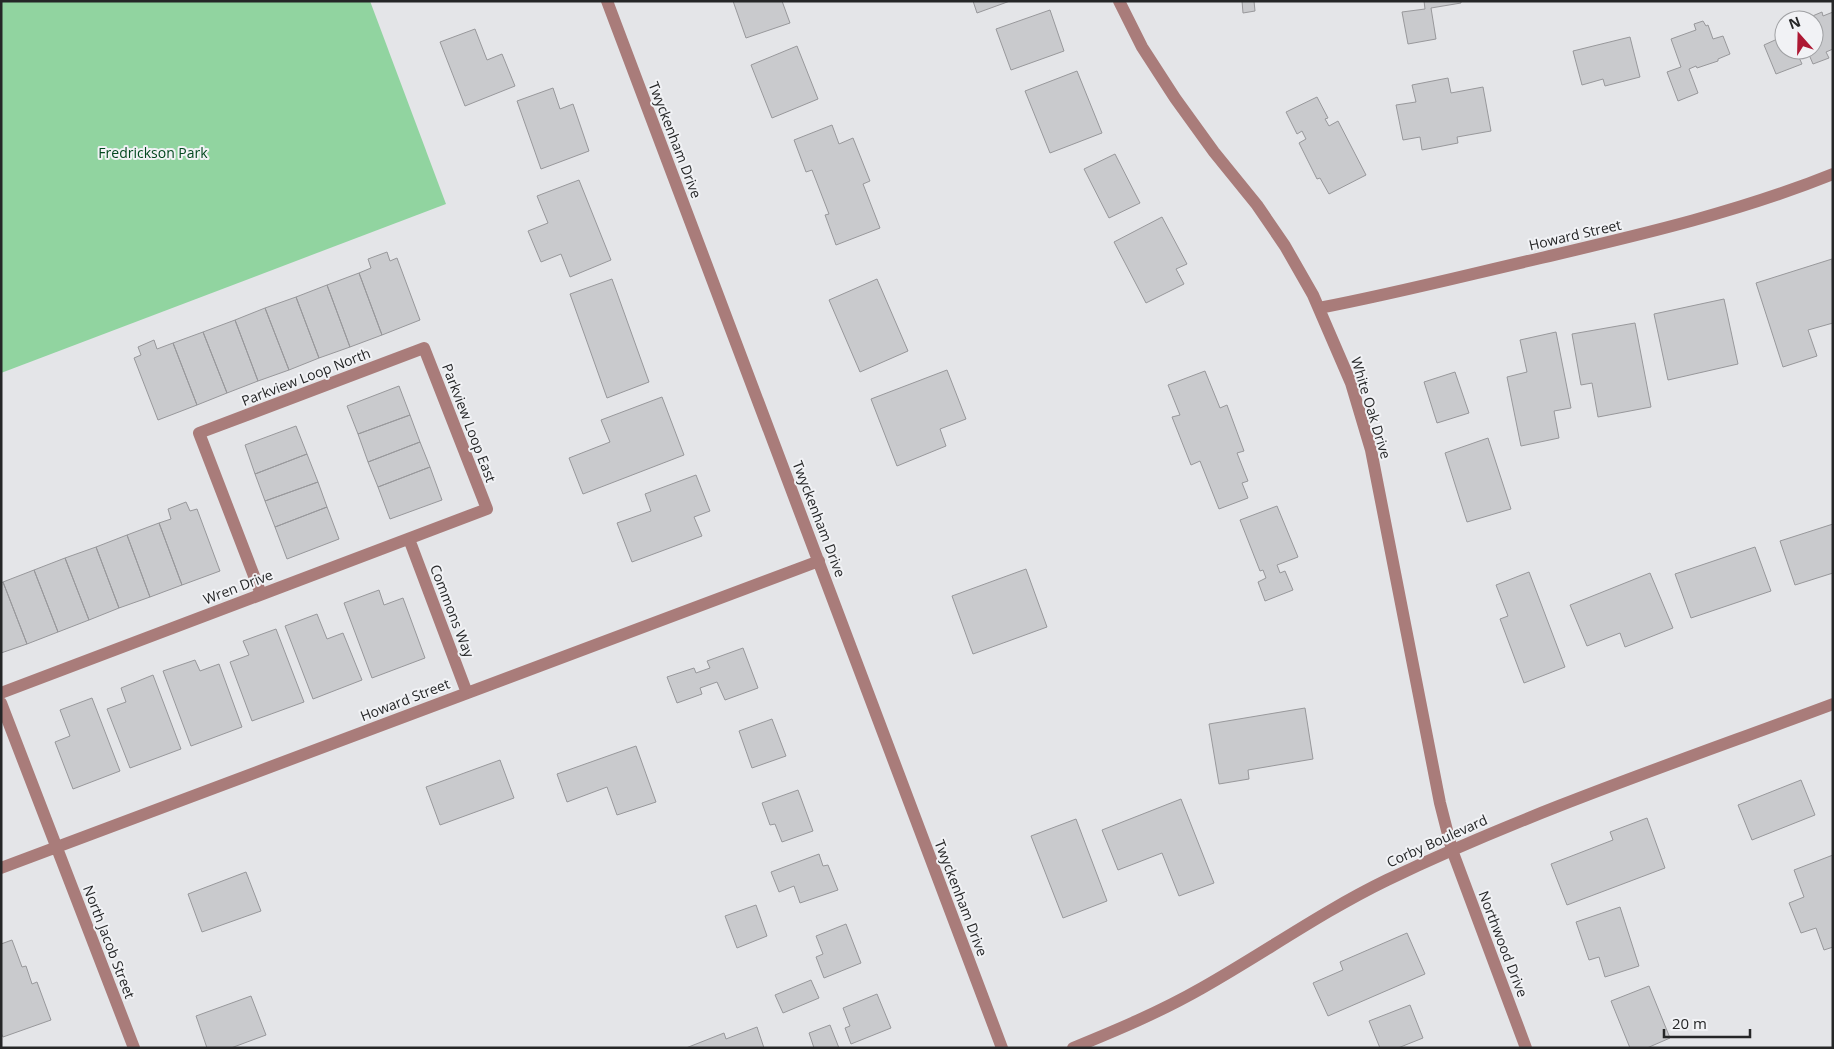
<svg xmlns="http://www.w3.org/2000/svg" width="1834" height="1049" viewBox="0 0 1834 1049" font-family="'Open Sans',sans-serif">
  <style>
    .green { fill: #91d4a0 }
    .building { fill: #c9cacd; stroke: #98989b }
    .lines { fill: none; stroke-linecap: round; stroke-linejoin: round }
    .minor { stroke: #a97c7a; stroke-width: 12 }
    .labels { text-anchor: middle; stroke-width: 4; stroke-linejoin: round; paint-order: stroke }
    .street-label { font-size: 14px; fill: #252627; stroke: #f1f2f5 }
    .park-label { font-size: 14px; fill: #02471e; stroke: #f1f2f5 }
  </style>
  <rect width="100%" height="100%" fill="#e4e5e8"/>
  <path class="green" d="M1 1H370L446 204 1 373Z"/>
  <path class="building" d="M733 1H782L790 23 746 38Z
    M973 1H1010L977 13Z
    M1242 1H1254L1255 11 1243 13Z
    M1424 1H1461V3L1431 8 1436 39 1408 44 1402 12 1425 9Z
    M1050 10 1064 51 1011 70 996 29Z
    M1822 12 1823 16 1833 12V49L1826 52 1829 58 1813 64 1807 50H1814V20H1803Z
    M1703 21 1706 26 1708 25 1713 39 1723 36 1730 54 1718 59V61L1697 68 1696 66 1689 69 1698 93 1678 101 1667 72 1681 67 1671 39 1696 30 1694 24Z
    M475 29 487 60 502 54 515 86 465 106 440 42Z
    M1784 36V50H1804L1797 53 1802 64 1776 74 1764 45Z
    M1630 37 1640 77 1605 86 1603 79 1582 85 1573 51Z
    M797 46 818 99 772 118 751 65Z
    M1077 71 1102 133 1050 153 1025 91Z
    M1448 78 1451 93 1483 87 1491 131 1457 137 1458 143 1422 150 1420 137 1403 140 1396 105 1416 102 1412 85Z
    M553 88 560 109 573 104 589 151 541 169 517 101Z
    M1317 97 1328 118 1325 119 1329 126 1338 121 1366 175 1329 194 1320 178 1317 179 1299 143 1306 139 1302 131 1297 134 1286 112Z
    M832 125 839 144 853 138 870 181 863 184 880 228 836 245 825 215 829 214 812 170 806 172 794 140Z
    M1115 154 1140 203 1109 218 1084 169Z
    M579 180 611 260 570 277 561 254 541 262 528 231 548 223 537 196Z
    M1162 217 1187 264 1176 269 1184 284 1146 303 1114 242Z
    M387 252 390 261 397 258 420 320 382 335 359 273 371 268 368 259Z
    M1832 259 1833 323 1808 330 1817 356 1783 367 1756 283Z
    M359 273 382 335 350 347 327 285Z
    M612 279 649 382 607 398 570 294Z
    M877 279 908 351 860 372 829 300Z
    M327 285 350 347 319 358 296 297Z
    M296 297 319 358 289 370 265 308Z
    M1724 299 1738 364 1668 380 1654 314Z
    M265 308 289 370 258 381 235 320Z
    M235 320 258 381 227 393 203 332Z
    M1635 323 1651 407 1598 417 1592 383 1581 385 1572 334Z
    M203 332 227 393 197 405 173 343Z
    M1556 332 1571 408 1554 411 1559 438 1521 446 1507 377 1527 372 1520 340Z
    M154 340 157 349 173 343 197 405 158 420 134 358 141 355 138 347Z
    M947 370 966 419 940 429 946 446 897 466 871 399Z
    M1205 371 1220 408 1227 405 1244 451 1237 453 1248 481 1242 483 1248 498 1219 509 1200 461 1191 465 1172 417 1180 415 1168 385Z
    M1455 372 1469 413 1437 423 1424 382Z
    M399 386 410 415 358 434 347 406Z
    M662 397 684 455 583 494 569 458 610 442 601 420Z
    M410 415 420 442 368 462 358 434Z
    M296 426 307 454 255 474 245 445Z
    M1488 438 1511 509 1467 522 1445 453Z
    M420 442 430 467 378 487 368 462Z
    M307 454 318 482 265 501 255 474Z
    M430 467 442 500 390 519 378 487Z
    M696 475 710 511 694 517 702 536 632 562 617 523 651 511 645 494Z
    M318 482 327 507 275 527 265 501Z
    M186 502 190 511 197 509 220 571 182 585 159 523 171 519 168 509Z
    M1277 506 1298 557 1277 565 1280 573 1285 571 1293 590 1265 601 1258 582 1266 578 1263 570 1260 571 1240 520Z
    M327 507 339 539 287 559 275 527Z
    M159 523 182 585 150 597 127 535Z
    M1833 524V573L1795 585 1780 541Z
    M127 535 150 597 119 608 96 547Z
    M96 547 119 608 89 620 65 558Z
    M1755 547 1771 591 1691 618 1675 574Z
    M65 558 89 620 58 632 34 570Z
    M1026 569 1047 627 973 654 952 596Z
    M34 570 58 632 27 644 3 582Z
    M1529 572 1565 667 1524 683 1500 619 1508 616 1496 585Z
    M1650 573 1673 628 1625 647 1620 633 1587 646 1570 605Z
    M3 582 27 644 1 653V583Z
    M379 590 384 605 403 598 425 658 372 678 344 603Z
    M317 614 327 639 343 633 362 680 313 699 285 626Z
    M276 629 304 702 252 721 230 662 249 655 243 641Z
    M743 648 758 688 725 700 717 682 700 688 702 694 677 703 667 677 694 668 696 673 710 668 707 661Z
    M195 660 200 671 219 664 242 727 191 746 163 671Z
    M153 675 181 749 130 768 107 709 126 702 121 688Z
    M92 698 120 771 73 789 55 742 70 736 60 710Z
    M1305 708 1313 759 1248 770 1249 779 1219 784 1209 724Z
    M772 719 786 756 752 768 739 731Z
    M636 746 656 802 617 815 607 787 567 802 557 774Z
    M500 760 514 798 440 825 426 787Z
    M1801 780 1815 815 1752 840 1738 805Z
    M798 790 813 831 782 842 775 824 770 825 762 803Z
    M1181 799 1214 883 1179 896 1162 853 1118 870 1102 830Z
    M1647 818 1665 868 1567 905 1551 864 1613 840 1610 832Z
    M1076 819 1107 901 1063 918 1031 836Z
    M819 854 823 866 828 865 838 890 800 903 794 886 779 892 771 872Z
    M1833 855V947L1824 950 1816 928 1801 933 1789 903 1804 897 1794 870Z
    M246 872 261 911 202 932 188 894Z
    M756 905 767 936 737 948 725 916Z
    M1620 907 1639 966 1605 977 1599 957 1589 960 1576 922Z
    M846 924 861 963 824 978 816 957 823 954 816 936Z
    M1407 933 1425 974 1328 1016 1313 983 1343 970 1340 962Z
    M12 940 22 967 26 966 32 984 37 982 51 1020 3 1037 1 1033V944Z
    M811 980 819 998 783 1013 775 995Z
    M1649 986 1670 1038 1647 1048H1630L1611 1001Z
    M877 994 891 1028 851 1044 845 1028 850 1026 843 1008Z
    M251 996 266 1035 231 1048H207L196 1016Z
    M1410 1005 1423 1038 1398 1048H1380L1369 1021Z
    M830 1025 839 1048H814L809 1033Z
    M757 1027 764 1048H686L724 1033 726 1039Z"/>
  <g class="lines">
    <path class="minor" d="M607 1 1002 1048
      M1119 1 1142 47 1175 98 1214 152 1257 205 1285 246 1313 295 1351 383 1371 450 1440 803 1452 850 1526 1048
      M1319 308C1393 294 1467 275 1541 258 1639 235 1739 212 1833 174
      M409 539 467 693
      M1 693 487 509 424 348 199 433 261 594
      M1 703 134 1048
      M1 868 819 561
      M1073 1048C1117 1030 1160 1012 1202 988 1264 953 1323 911 1387 880 1531 811 1683 760 1833 704"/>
  </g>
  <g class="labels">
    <g class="street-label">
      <text transform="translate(675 140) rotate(69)" y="5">Twyckenham Drive</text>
      <text transform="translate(1575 235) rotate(-13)" y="5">Howard Street</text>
      <text transform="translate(306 377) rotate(-21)" y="5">Parkview Loop North</text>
      <text transform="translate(1371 408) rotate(73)" y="5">White Oak Drive</text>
      <text transform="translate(469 423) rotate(69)" y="5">Parkview Loop East</text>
      <text transform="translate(819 519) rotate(69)" y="5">Twyckenham Drive</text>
      <text transform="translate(238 587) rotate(-21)" y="5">Wren Drive</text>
      <text transform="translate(452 611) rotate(69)" y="5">Commons Way</text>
      <text transform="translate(405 700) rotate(-21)" y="5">Howard Street</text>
      <text transform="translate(1437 841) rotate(-24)" y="5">Corby Boulevard</text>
      <text transform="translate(961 898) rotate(69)" y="5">Twyckenham Drive</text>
      <text transform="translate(109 942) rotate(69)" y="5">North Jacob Street</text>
      <text transform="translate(1503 944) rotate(69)" y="5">Northwood Drive</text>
    </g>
    <g class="park-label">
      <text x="153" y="158">Fredrickson Park</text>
    </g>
  </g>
  <rect width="1834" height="1049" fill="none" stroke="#252627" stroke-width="5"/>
  <g transform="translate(1799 35) rotate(340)"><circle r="24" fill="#f1f2f5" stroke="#9fa0a3"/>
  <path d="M0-4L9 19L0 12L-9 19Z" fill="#ad1833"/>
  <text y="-8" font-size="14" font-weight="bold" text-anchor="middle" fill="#252627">N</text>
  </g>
  <path d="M1664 1029v8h86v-8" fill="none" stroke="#252627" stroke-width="2.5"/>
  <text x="1672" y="1029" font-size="15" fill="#252627" stroke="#f1f2f5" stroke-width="4" paint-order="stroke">20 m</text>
</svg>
